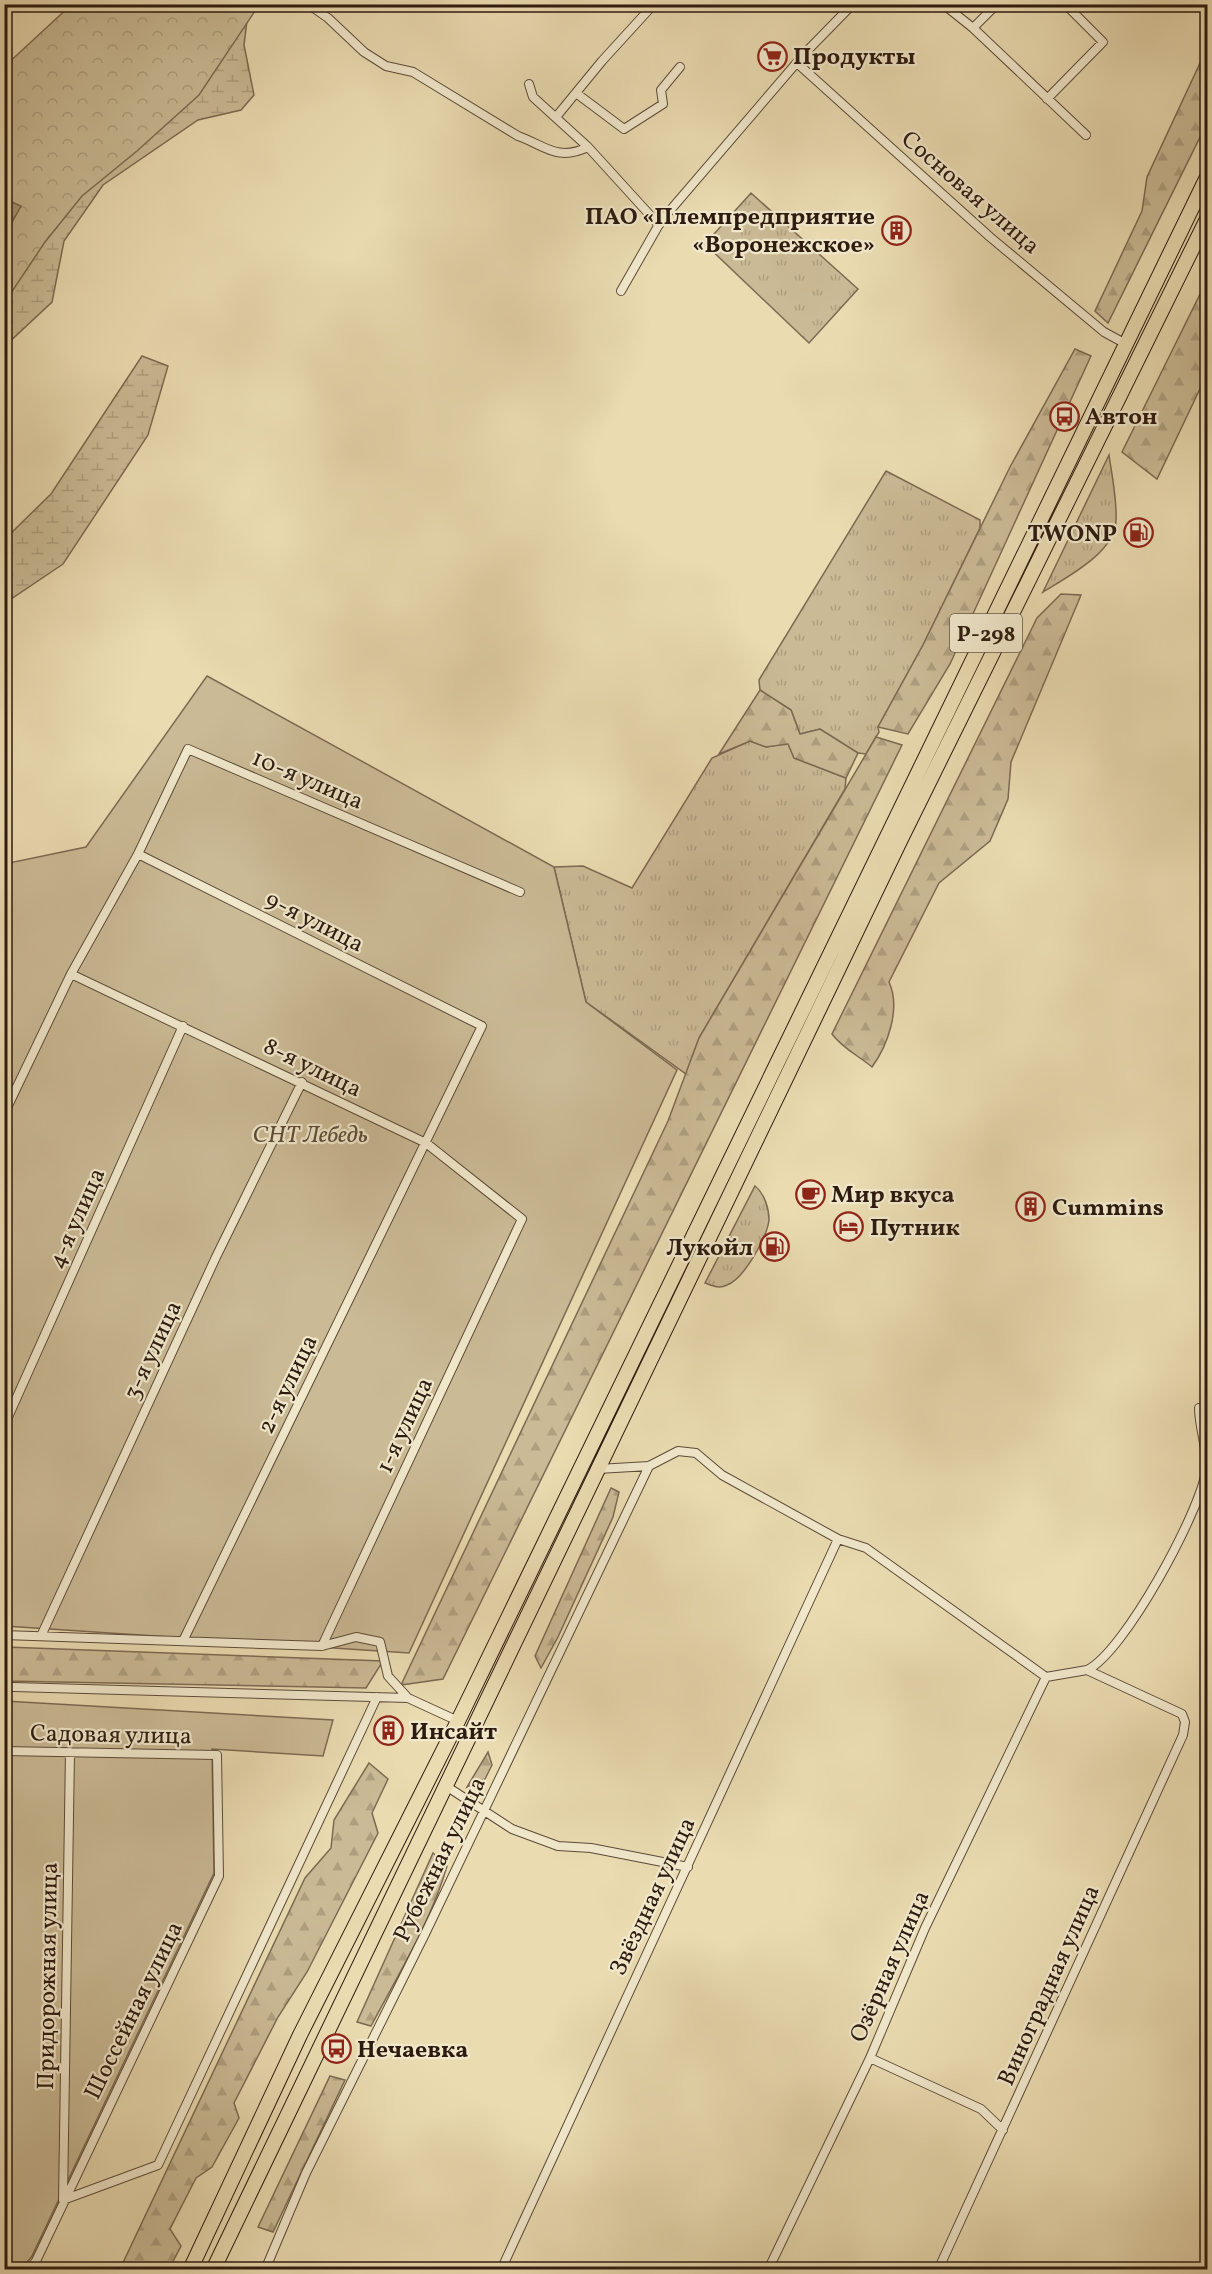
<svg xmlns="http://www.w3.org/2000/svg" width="1212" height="2274" viewBox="0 0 1212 2274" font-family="Vollkorn,serif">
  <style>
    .grass { fill: url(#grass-tufts); stroke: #7c6a52; stroke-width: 1.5 }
    .forest { fill: url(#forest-firs); stroke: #7c6a52; stroke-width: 1.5 }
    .wetland { fill: url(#wetland-marsh); stroke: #7c6a52; stroke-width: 1.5 }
    .park { fill: url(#park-crowns); stroke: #7c6a52; stroke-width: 1.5 }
    .garden { fill: #caba95; stroke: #7c6a52; stroke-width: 1.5 }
    .water { fill: url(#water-ripples); stroke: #78674f; stroke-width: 1.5 }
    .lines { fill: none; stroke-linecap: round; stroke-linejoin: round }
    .minor-casing { stroke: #5c4b38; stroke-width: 10 }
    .trunk-casing { stroke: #2d1b0f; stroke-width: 16 }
    .minor { stroke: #f1e8cc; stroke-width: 8 }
    .trunk { stroke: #eadbb1; stroke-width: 14 }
    .labels { text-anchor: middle; stroke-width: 4.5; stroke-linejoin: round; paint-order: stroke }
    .shield { fill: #f1e8cc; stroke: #685848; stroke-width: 1.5 }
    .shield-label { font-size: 22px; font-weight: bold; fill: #2d1b0f }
    .poi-label { font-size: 24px; font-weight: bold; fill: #2d1b0f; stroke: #f1e8cc; text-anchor: start }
    .street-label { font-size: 24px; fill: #2d1b0f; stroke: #f1e8cc }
    .park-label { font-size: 24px; font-style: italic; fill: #5c4b37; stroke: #f1e8cc }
  </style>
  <defs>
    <pattern id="grass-tufts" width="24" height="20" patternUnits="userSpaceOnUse" patternTransform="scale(1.5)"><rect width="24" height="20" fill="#caba95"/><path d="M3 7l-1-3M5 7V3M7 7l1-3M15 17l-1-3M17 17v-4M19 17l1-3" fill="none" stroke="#ae9f7f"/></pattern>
    <pattern id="forest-firs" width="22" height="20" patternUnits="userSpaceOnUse" patternTransform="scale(1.5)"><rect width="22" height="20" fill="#caba95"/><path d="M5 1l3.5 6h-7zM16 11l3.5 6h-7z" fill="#ae9f7f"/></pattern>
    <pattern id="wetland-marsh" width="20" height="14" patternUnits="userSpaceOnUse" patternTransform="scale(1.5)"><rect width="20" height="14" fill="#caba95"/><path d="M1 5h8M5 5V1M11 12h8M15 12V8" fill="none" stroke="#ae9f7f"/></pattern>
    <pattern id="park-crowns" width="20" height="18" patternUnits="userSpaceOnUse" patternTransform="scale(1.5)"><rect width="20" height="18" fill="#caba95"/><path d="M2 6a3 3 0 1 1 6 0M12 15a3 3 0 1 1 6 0" fill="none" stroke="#ae9f7f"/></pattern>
    <pattern id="water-ripples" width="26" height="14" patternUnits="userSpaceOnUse" patternTransform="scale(1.5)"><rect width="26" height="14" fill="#aa9a7a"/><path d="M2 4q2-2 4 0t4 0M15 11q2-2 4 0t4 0" fill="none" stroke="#8b7d62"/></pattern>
  </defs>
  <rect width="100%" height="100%" fill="#eadbb1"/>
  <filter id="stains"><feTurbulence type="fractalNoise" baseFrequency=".00333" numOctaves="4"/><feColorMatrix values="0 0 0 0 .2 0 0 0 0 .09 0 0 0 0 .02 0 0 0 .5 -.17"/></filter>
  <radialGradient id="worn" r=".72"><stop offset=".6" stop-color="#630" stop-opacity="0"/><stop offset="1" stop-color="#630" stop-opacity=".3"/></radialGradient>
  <path class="grass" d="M751 193 858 289 809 343 705 244Z
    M1109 455C1112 476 1117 499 1116 520 1116 552 1067 577 1043 592Z
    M886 471 980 520V528L923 645 878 727 879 732 866 754 858 753 820 729 800 734 791 710 760 690 759 680Z
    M750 741 766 747 788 743 794 758 846 778 845 789 699 1038 686 1074 586 1002 554 867 583 866 632 888 712 758Z
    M755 1186C764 1193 769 1208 769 1220 767 1237 744 1279 727 1285 719 1289 713 1286 705 1283Z"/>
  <path class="forest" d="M1207 48V123L1108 323 1095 311 1142 211 1147 177Z
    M1207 280V374L1157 479 1122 452Z
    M1075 349 1091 356 950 664 908 734 878 727 923 645 1010 467Z
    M1061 594 1081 595 1011 762 1008 799 990 841 939 883 889 982C901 1008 888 1045 872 1067 859 1056 842 1048 832 1034L1037 618Z
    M760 690 791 710 800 734 820 729 858 753 846 778 794 758 788 744 766 747 750 741 719 754Z
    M876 737 902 745 443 1679 401 1685 668 1121 699 1038Z
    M611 1488 619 1492 613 1517 558 1637 541 1668 535 1656Z
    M5 1647 383 1661 366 1688 5 1681Z
    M488 1752 492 1765 485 1779 467 1787Z
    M369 1763 388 1779 372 1813 378 1833 307 1972 278 2017 234 2103 239 2118 212 2167 196 2178 170 2229 181 2246 169 2269H120L305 1878 331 1848 334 1820Z
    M433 1853 447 1866C431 1922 398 1975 371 2026L357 2022Z
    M330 2076 345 2080 273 2232 258 2227Z"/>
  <path class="wetland" d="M249 5 244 45 254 95 241 110 198 120 103 185 64 241 52 302 5 346V235Z
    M142 356 168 366 148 435 63 564 5 603V539L51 494Z"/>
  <path class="park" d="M71 5H259L199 95 137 151 82 196 45 242 5 302V66Z"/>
  <path class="garden" d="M207 676 554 867 586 1002 677 1070 409 1653 5 1626 4 864 86 847Z
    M4 1701 333 1720 323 1756 212 1749 214 1873 32 2256 21 2270 4 2269Z"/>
  <path class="water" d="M5 199 21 206 5 235Z"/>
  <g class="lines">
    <defs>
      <path id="minor" d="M308 4 328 18 364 52 386 66 413 72 518 136C544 145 557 162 588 147
        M943 4 973 28 1086 135
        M973 28 997 4
        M797 63 990 237 1104 332 1126 344
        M529 84 533 97 588 147 659 225
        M576 93 624 129 663 104 661 90 680 67
        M1047 99 1103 42 1065 4
        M556 117 602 61 654 4
        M621 291 661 221 805 53 853 4
        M138 854 188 749 520 892
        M71 974 426 1143 522 1219 322 1646
        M4 1114 71 974 138 854 482 1026 183 1641
        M4 1426 183 1026
        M598 1469 649 1466 678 1451 696 1453 722 1475 838 1539 866 1548 1046 1677 1087 1670 1182 1714 1185 1722 1183 1735 938 2270
        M4 1635 322 1646 356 1637 380 1642 388 1676 408 1698 458 1721
        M41 1636 216 1257 302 1082
        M1087 1670C1124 1653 1200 1512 1206 1471 1209 1453 1199 1429 1199 1408
        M13 1687 408 1698
        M4 1751 217 1755 219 1876 36 2261 29 2270
        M70 1752 63 2200 158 2165 377 1697
        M446 1786 512 1829 558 1846 591 1848 688 1867
        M870 2058 981 2109 1003 2130
        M265 2270 306 2173 425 1934 649 1466
        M501 2270 838 1539
        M768 2270 870 2058 925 1928 1046 1677"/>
      <path id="trunk" d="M190 2270 300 2035 458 1721 1208 175
        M213 2270 900 841 1208 217"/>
    </defs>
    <use href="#minor" class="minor-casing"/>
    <use href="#trunk" class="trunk-casing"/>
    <use href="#minor" class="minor"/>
    <use href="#trunk" class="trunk"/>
  </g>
  <defs>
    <symbol id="supermarket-ring" viewBox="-11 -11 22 22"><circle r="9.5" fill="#f1e8cc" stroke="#8f2418" stroke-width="1.5"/><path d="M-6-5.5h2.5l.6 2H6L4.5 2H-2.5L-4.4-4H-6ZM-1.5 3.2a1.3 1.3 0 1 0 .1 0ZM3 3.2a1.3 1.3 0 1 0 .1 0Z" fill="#8f2418"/></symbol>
    <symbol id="building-ring" viewBox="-11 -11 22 22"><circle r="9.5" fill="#f1e8cc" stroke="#8f2418" stroke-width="1.5"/><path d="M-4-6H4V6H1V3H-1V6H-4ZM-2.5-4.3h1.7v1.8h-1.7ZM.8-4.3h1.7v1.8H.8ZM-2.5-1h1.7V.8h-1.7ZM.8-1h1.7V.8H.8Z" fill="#8f2418"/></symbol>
    <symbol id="bus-ring" viewBox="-11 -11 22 22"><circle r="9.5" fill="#f1e8cc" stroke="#8f2418" stroke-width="1.5"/><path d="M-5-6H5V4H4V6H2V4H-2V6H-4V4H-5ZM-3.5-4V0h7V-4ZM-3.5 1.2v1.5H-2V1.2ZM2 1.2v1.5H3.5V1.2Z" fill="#8f2418"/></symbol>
    <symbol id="fuel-ring" viewBox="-11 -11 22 22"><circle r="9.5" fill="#f1e8cc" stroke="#8f2418" stroke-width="1.5"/><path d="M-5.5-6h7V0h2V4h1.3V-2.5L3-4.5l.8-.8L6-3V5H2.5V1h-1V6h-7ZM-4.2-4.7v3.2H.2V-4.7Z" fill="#8f2418"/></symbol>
    <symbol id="cafe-ring" viewBox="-11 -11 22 22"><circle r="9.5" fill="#f1e8cc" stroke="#8f2418" stroke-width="1.5"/><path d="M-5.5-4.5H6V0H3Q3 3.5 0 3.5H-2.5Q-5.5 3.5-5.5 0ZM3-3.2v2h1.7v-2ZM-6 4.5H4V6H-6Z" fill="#8f2418"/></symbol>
    <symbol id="hotel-ring" viewBox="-11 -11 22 22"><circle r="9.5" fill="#f1e8cc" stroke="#8f2418" stroke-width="1.5"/><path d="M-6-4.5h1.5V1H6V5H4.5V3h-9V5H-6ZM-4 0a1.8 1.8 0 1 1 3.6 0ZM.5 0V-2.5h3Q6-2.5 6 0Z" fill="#8f2418"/></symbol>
  </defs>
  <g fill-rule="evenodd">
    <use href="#supermarket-ring" x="756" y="40" width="33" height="33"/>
    <use href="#building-ring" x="880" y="214" width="33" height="33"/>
    <use href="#bus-ring" x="1048" y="400" width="33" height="33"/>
    <use href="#fuel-ring" x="1122" y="516" width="33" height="33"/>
    <use href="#cafe-ring" x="794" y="1178" width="33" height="33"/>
    <use href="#building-ring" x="1014" y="1190" width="33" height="33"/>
    <use href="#hotel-ring" x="832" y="1210" width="33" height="33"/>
    <use href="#fuel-ring" x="758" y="1230" width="33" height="33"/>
    <use href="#building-ring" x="372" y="1714" width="33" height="33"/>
    <use href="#bus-ring" x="320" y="2032" width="33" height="33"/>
  </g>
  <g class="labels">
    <rect class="shield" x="950" y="614" width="72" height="38" rx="4.5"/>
    <g class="shield-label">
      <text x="986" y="641">Р-298</text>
    </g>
    <g class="poi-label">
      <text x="793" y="64">Продукты</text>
      <text x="875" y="224" text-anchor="end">ПАО «Племпредприятие<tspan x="875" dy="28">«Воронежское»</tspan></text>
      <text x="1085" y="424">Автон</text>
      <text x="1117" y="541" text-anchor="end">TWONP</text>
      <text x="831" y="1202">Мир вкуса</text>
      <text x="1052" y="1215">Cummins</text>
      <text x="870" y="1235">Путник</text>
      <text x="753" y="1255" text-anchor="end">Лукойл</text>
      <text x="410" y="1739">Инсайт</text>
      <text x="357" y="2057">Нечаевка</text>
    </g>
    <g class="street-label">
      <text transform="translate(971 192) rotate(41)" y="8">Сосновая улица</text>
      <text transform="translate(308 779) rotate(23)" y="8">10-я улица</text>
      <text transform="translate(315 921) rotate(27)" y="8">9-я улица</text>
      <text transform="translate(313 1067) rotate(26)" y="8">8-я улица</text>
      <text transform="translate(76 1218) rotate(-66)" y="8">4-я улица</text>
      <text transform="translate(152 1350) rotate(-65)" y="8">3-я улица</text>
      <text transform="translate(287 1384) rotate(-64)" y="8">2-я улица</text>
      <text transform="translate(404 1425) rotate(-65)" y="8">1-я улица</text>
      <text transform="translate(111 1734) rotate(1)" y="8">Садовая улица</text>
      <text transform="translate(439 1859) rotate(-64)" y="8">Рубежная улица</text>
      <text transform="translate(652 1896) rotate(-65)" y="8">Звёздная улица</text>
      <text transform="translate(889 1966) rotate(-66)" y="8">Озёрная улица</text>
      <text transform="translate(47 1976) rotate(-89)" y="8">Придорожная улица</text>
      <text transform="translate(1048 1985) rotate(-66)" y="8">Виноградная улица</text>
      <text transform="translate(133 2010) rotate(-64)" y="8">Шоссейная улица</text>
    </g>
    <g class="park-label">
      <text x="310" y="1142">СНТ Лебедь</text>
    </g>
  </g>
  <rect width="1212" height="2274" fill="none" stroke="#eadbb1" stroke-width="24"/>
  <rect x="6" y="6" width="1200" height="2262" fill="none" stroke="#2d1b0f" stroke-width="3"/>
  <rect x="12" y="12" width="1188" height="2250" fill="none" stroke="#2d1b0f" stroke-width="1.5"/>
  <rect width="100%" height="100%" filter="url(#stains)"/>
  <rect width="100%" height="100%" fill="url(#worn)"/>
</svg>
